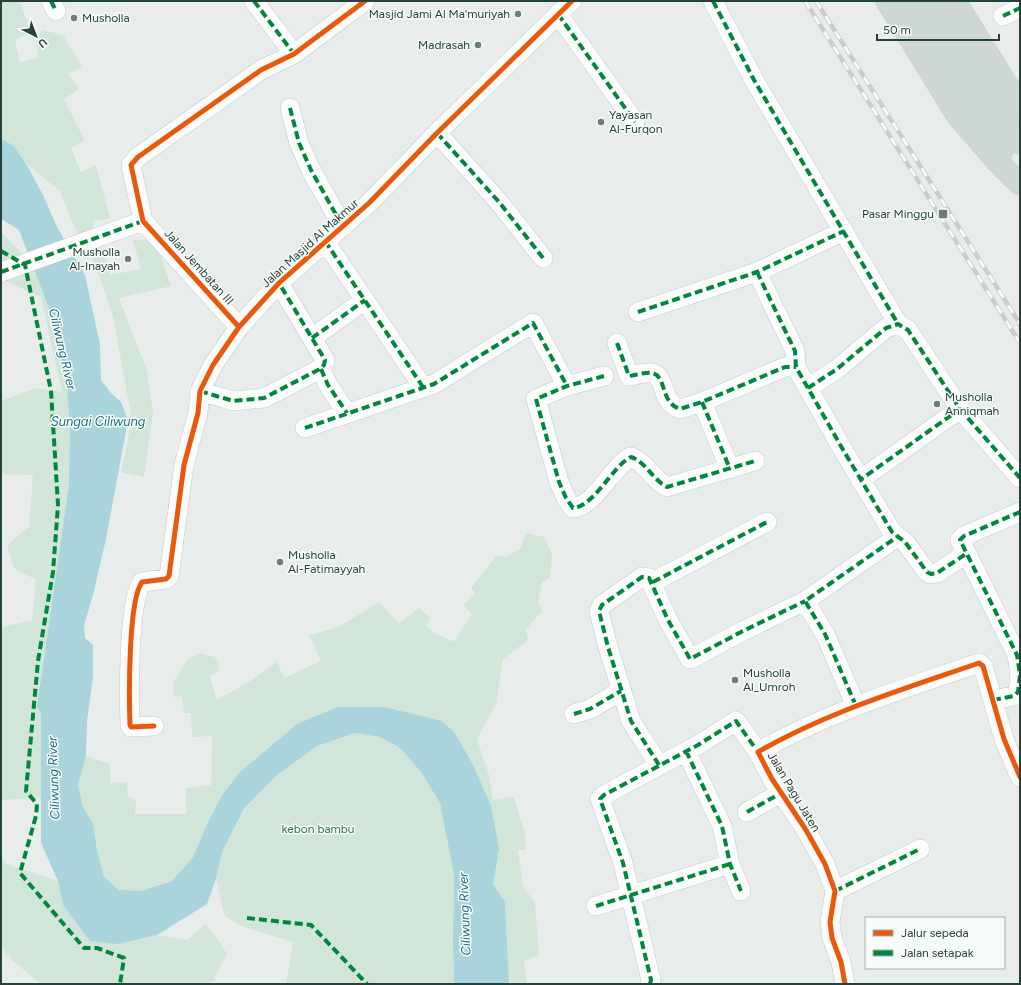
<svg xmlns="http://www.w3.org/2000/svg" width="1021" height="985" viewBox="0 0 1021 985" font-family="Figtree,sans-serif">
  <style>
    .green { fill: #d1e6d8 }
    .water { fill: #a9d4db }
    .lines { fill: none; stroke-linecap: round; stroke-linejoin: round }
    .minor-casing { stroke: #c5cac8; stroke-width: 20 }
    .primary-casing { stroke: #c3ccc9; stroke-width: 23 }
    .minor { stroke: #fcfcfc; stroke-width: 19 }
    .primary { stroke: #cfd7d5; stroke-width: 22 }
    .rail-casing { stroke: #c9cdcc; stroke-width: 4.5 }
    .rail { stroke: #f7fbf9; stroke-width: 3; stroke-dasharray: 9; stroke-linecap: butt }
    .quiet { stroke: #00873e; stroke-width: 4; stroke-dasharray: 8 4; stroke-linecap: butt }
    .cycleway-casing { stroke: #f7fbf9; stroke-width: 8 }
    .cycleway { stroke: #e8590c; stroke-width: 5 }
    .poi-dot { fill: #697e78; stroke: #f7fbf9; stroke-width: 1.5 }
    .labels { text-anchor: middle; stroke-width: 3; stroke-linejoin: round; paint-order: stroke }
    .poi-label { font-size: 12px; fill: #24423a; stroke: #f7fbf9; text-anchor: start }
    .street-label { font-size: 12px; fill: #24423a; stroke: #f7fbf9 }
    .park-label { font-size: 12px; fill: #2d7a4b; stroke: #f7fbf9 }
    .water-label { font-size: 13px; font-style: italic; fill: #1c6f80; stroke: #f7fbf9 }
  </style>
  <rect width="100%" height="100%" fill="#e8edeb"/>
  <path class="green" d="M1 1H17L21 4 30 32 15 40 20 63 38 57 36 41 42 30 63 35 82 67 69 74 79 89 64 99 85 141 71 148 81 172 96 165 110 218 93 221 94 241 108 262 110 275 141 269 133 240 155 239 171 286 119 298 147 371 153 413 144 477 121 472 132 420 113 316 96 266 72 222 60 191 29 166 1 155Z
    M1 232 34 266 55 279 84 407 42 772 41 798 1 800V627L32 621 36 580 14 568 7 545 29 527 33 475 1 474V401L36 388 62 392 41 297 1 279Z
    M526 533 544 537 552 554 550 578 542 582 538 601 542 611 526 629 528 640 503 659 496 704 477 739 489 775 493 800 514 797 525 834 526 850H518L523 886 535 903 539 956 524 960 527 984H509L505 903 493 884 455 733 297 724 240 772 222 795 208 822 193 857 172 881 141 891 119 890 104 877 97 850 93 823 83 807 78 785 86 756 110 764V783L127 782 128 797 136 800 135 814H186V788L211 785 212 736 192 737 191 713H184L182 696 174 697 173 682 188 659 200 653 215 657 220 670 210 676 217 700 252 680 277 662 284 678 321 661 309 635 339 627 379 602 399 623 419 608 431 618 426 626 435 633 454 642 472 614 463 605 475 593 471 588 497 555 506 557 520 549Z
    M355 733 380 737 400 748 421 772 440 803 454 875 453 941 454 984H286L293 942 241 926 224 915 216 879 222 852 245 809 276 776 317 746Z
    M1 859 6 864 58 881 63 905 118 944 157 935 187 940 205 924 219 941 227 954 214 978 216 980 208 984H41L13 961 1 947Z"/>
  <path class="water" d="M1 139 14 146 29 169 44 197 57 227 85 275 100 344 101 380 111 393 121 402 128 420 106 539 93 595 84 625 85 638 93 645V677L87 721 86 756 78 785 83 807 93 823 97 850 104 877 119 890 141 891 172 881 193 857 208 822 222 795 240 772 297 724 338 707H384L442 721 455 733 474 767 491 806 499 849 493 884 505 902 509 984H454L453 941 454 875 440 803 421 772 400 748 380 737 355 733 317 746 276 776 244 809 222 852 216 879 207 904 157 935 118 944 90 941 63 905 58 881 41 843V713L37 707 69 485 70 432 67 383 49 308 19 230 1 219Z"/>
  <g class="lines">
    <defs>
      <path id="minor" d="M51 1 56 11
        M254 1 294 54
        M713 1 754 80 898 324
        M558 14 635 122
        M1003 16 1020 8
        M290 108 299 143 311 170 343 227
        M437 133 499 202 543 258
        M325 241 423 387
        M1 272 143 221
        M757 272 795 351 796 367 842 448 892 532 905 542 927 572 931 574 937 573 966 554
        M638 312 757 272 844 231
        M239 327 143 221 131 165 138 157 261 70 294 54 365 1
        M312 338 365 300
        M617 343 629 376C636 375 645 372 652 373 667 376 660 403 680 409L702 402 785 367H796
        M321 369 328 385 347 413
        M604 376 567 386 536 399 559 482 566 498 573 508C595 506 613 465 631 457 646 462 653 480 667 487L755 461
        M808 388 837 369 886 328 898 324 908 330 960 409 860 480
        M200 391 233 401 264 398 320 369 324 365 325 360 279 283
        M702 402 730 469
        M960 409 1020 478
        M305 428 434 384 533 323 567 386
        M653 582 767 522
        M993 700 1014 696 1018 692 1020 675 1017 655 960 540 964 536 1020 512
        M856 706 825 634 805 601 897 537
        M574 714 590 709 621 691
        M154 726 131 727 130 725C129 698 128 601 142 582L166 579 169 576 184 465 198 413 200 391 213 365 239 327 279 283 369 203 437 133 572 1
        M686 751 722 826 730 864 741 891
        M659 765 631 721 608 647 599 611 602 605 642 577 649 578 668 620 690 659 743 631 805 601
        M747 812 781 793
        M835 891 920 849
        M596 906 730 864
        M650 984 651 980 623 863 600 799 604 795 698 745 736 721 758 752
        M845 984 841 962 832 938 830 922 835 891 825 864 806 830 772 779 758 752C827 712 904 689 979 663L983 666 1004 739 1020 777"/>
      <path id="primary" d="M887 1 957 115 995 159 1020 184
        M908 1 1002 151
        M930 1 1020 143
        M955 1 1020 106"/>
    </defs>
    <use href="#minor" class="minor-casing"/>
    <use href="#primary" class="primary-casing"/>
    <use href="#minor" class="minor"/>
    <use href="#primary" class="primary"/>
    <defs>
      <path id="rail" d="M805 1 1020 343
        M816 1 1020 324"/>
    </defs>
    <use href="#rail" class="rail-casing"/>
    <use href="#rail" class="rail"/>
    <path class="quiet" d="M51 1 56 11
      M254 1 294 54
      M713 1 754 80 898 324
      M558 14 635 122
      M1003 16 1020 8
      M290 108 299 143 311 170 343 227
      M437 133 499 202 543 258
      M325 241 423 387
      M1 251 25 265 51 391 58 505 53 572 38 661 26 791 37 804 36 816 20 873 84 948H97L124 958 120 984
      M1 272 143 221
      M757 272 795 351 796 367 842 448 892 532 905 542 927 572 931 574 937 573 966 554
      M638 312 757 272 844 231
      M312 338 365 300
      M617 343 629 376C636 375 645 372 652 373 667 376 660 403 680 409L702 402 785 367H796
      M321 369 328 385 347 413
      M604 376 567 386 536 399 559 482 566 498 573 508C595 506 613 465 631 457 646 462 653 480 667 487L755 461
      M808 388 837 369 886 328 898 324 908 330 960 409 860 480
      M200 391 233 401 264 398 320 369 324 365 325 360 279 283
      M702 402 730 469
      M960 409 1020 478
      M305 428 434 384 533 323 567 386
      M653 582 767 522
      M993 700 1014 696 1018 692 1020 675 1017 655 960 540 964 536 1020 512
      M856 706 825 634 805 601 897 537
      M574 714 590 709 621 691
      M686 751 722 826 730 864 741 891
      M659 765 631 721 608 647 599 611 602 605 642 577 649 578 668 620 690 659 743 631 805 601
      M747 812 781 793
      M835 891 920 849
      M596 906 730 864
      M247 918 311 925 367 984
      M650 984 651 980 623 863 600 799 604 795 698 745 736 721 758 752"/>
    <defs>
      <path id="cycleway" d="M239 327 143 221 131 165 138 157 261 70 294 54 365 1
        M154 726 131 727 130 725C129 698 128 601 142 582L166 579 169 576 184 465 198 413 200 391 213 365 239 327 279 283 369 203 437 133 572 1
        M845 984 841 962 832 938 830 922 835 891 825 864 806 830 772 779 758 752C827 712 904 689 979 663L983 666 1004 739 1020 777"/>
    </defs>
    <use href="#cycleway" class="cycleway-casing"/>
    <use href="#cycleway" class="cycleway"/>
  </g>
  <g class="poi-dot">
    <circle cx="518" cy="14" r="4"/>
    <circle cx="74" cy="18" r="4"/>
    <circle cx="478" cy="45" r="4"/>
    <circle cx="601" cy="122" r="4"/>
    <rect x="938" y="209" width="10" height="10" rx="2"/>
    <circle cx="128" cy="259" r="4"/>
    <circle cx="937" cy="404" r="4"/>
    <circle cx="280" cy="562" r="4"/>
    <circle cx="735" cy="680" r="4"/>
  </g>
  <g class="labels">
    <g class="poi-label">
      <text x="510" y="18" text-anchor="end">Masjid Jami Al Ma'muriyah</text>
      <text x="82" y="22">Musholla</text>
      <text x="470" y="49" text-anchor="end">Madrasah</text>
      <text x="609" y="119">Yayasan<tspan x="609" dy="14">Al-Furqon</tspan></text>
      <text x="934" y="218" text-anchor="end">Pasar Minggu</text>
      <text x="120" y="256" text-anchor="end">Musholla<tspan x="120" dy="14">Al-Inayah</tspan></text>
      <text x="945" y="401">Musholla<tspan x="945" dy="14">Anniqmah</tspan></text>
      <text x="288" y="559">Musholla<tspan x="288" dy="14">Al-Fatimayyah</tspan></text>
      <text x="743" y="677">Musholla<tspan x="743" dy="14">Al_Umroh</tspan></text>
    </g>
    <g class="street-label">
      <text transform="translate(310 243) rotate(-42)" y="4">Jalan Masjid Al Makmur</text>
      <text transform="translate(199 267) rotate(48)" y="4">Jalan Jembatan III</text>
      <text transform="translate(794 792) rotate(59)" y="4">Jalan Pagu Jaten</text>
    </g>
    <g class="park-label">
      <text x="318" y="833">kebon bambu</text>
    </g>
    <g class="water-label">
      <text transform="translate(63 349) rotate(77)" y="5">Ciliwung River</text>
      <text x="98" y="426">Sungai Ciliwung</text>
      <text transform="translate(53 778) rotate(-92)" y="5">Ciliwung River</text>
      <text transform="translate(464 914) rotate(-92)" y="5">Ciliwung River</text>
    </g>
  </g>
  <rect width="1021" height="985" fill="none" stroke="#24423a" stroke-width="4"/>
  <rect x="865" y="917" width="140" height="52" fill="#f7fbf9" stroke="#a3b1ad"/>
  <rect x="873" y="930" width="20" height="6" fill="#e8590c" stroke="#a3b1ad"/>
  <text x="901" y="937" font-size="12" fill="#24423a">Jalur sepeda</text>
  <rect x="873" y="950" width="20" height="6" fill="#00873e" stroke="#a3b1ad"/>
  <text x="901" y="957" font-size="12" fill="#24423a">Jalan setapak</text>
  <g transform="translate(36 36) rotate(138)" stroke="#f7fbf9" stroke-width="3" paint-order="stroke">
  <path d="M0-3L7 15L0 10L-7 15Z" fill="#24423a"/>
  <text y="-6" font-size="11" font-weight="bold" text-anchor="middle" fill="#24423a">U</text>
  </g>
  <path d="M877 34v6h122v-6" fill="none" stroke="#24423a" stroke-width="2"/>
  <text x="883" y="34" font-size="12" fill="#24423a" stroke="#f7fbf9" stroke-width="3" paint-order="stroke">50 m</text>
</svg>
